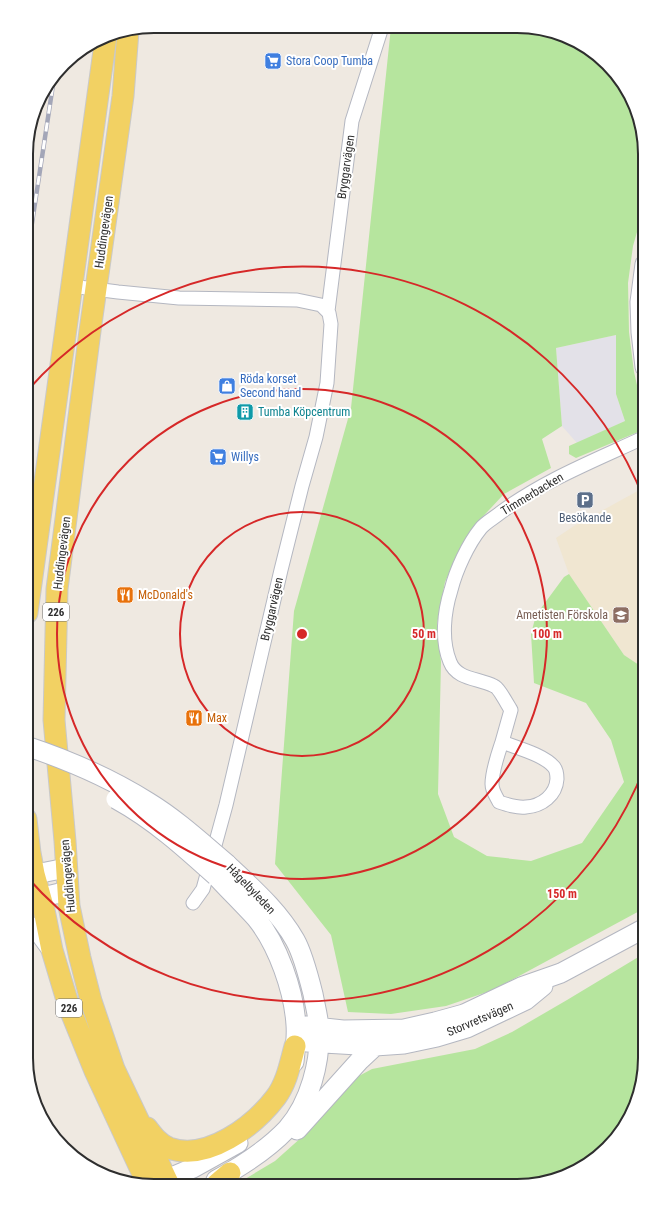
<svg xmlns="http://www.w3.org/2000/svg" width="671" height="1212" viewBox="0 0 671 1212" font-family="'Roboto Condensed',sans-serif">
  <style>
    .industrial { fill: #e3e1e8 }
    .education { fill: #f0e6d1 }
    .green { fill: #b6e59e }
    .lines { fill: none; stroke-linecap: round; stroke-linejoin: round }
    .street-casing { stroke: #b4b7c1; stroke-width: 15 }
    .secondary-casing { stroke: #b4b7c1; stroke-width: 21 }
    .primary-casing { stroke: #c9c9c9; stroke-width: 23 }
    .street { stroke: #fff; stroke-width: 13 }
    .secondary { stroke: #fff; stroke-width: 19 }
    .primary { stroke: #f2d163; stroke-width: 21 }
    .rail-casing { stroke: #a3a6b8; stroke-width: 4.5 }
    .rail { stroke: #fff; stroke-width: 3; stroke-dasharray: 9; stroke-linecap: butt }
    .secondary-bridge-casing { stroke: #b4b7c1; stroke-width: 21; stroke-linecap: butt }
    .secondary-bridge { stroke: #fff; stroke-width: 19 }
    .ring { fill: none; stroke: #d62828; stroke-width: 2 }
    .labels { text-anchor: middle; stroke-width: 4; stroke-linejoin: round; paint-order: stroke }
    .shield { fill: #fff; stroke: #6d6d6d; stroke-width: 1 }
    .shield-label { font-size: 11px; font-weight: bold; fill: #2e2e2e }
    .shop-label { font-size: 12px; fill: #366cbe; stroke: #fff; text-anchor: start }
    .street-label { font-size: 12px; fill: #2e2e2e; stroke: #fff }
    .culture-label { font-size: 12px; fill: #0d838f; stroke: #fff; text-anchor: start }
    .service-label { font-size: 12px; fill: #4e5e75; stroke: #fff }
    .food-label { font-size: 12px; fill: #c56008; stroke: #fff; text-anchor: start }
    .education-label { font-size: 12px; fill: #785e54; stroke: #fff; text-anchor: end }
    .rim { fill: none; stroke: #2e2e2e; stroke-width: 2 }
    .centre { fill: #d62828; stroke: #fff; stroke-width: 2 }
    .ring-label { font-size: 12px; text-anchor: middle; font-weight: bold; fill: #d62828; stroke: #fff; stroke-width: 4; stroke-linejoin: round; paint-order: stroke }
  </style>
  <rect width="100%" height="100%" fill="#efe9e1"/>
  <path class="industrial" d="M616 335V394L625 421 577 443 562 426 556 348Z"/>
  <path class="education" d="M645 487V669L624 655 569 574 556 538 574 526Z"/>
  <path class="green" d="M391 27 542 28 601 58 638 113 645 154V204L633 246 628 283 629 332 634 372 643 411 644 420 638 432 576 458 569 454V446L625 421 616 394V335L556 348 562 426 542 439 551 468 504 494 474 526 458 554 445 582 437 624 441 662 438 794 454 837 487 856 531 861 582 843 624 782 611 740 586 703 534 683 531 634 536 615 564 577 569 574 624 655 645 669V908L493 990 446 1006 391 1014 348 1012 331 935 275 864 294 611 351 408Z
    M645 953V1067L635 1107 619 1136 595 1160 558 1179 517 1186 235 1185 275 1161 303 1136 357 1077 372 1069 475 1049 512 1032 567 1000Z"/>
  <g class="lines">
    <defs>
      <path id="street" d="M71 286 118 292 179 298 297 300 321 305 329 313 331 324 327 383 316 437 302 486 281 570 226 805 203 889 193 903
        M328 311 352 121 382 27
        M502 742C498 754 492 771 492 784 492 791 496 796 499 802 508 805 517 808 526 807 542 806 556 795 557 779 557 775 557 771 554 767 544 755 518 748 502 742L511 710C507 704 499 688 494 686 479 678 457 680 450 662 441 640 444 612 451 590 456 570 468 544 481 528 486 522 494 518 500 513 544 480 596 460 645 437"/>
      <path id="secondary" d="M645 367 641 332 640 302 645 264
        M26 876 66 868
        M216 876C229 890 243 904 256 918 278 945 294 991 296 1025 297 1037 295 1050 294 1062
        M26 901 68 891
        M26 924 38 931 52 950
        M306 1026 343 1030 404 1029 435 1022 464 1014 521 987 561 973 645 928
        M307 1042 375 1046 404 1044 437 1037 467 1028 526 1000 543 986
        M297 1130 360 1060 375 1046
        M167 1179 193 1168 238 1143
        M216 1180C242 1166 267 1150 287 1129 310 1103 321 1061 319 1027 318 1016 315 1005 313 994 309 978 303 954 295 940 278 910 251 887 227 864"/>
      <path id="primary" d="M128 31 123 96 90 331 57 589 54 720 65 841 69 906 80 958 91 1001 114 1069 169 1185
        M27 613 106 36
        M26 819 30 853 34 874 44 910 52 950 69 1007 95 1071 148 1185
        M147 1128C153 1136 159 1144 169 1148 207 1162 254 1126 276 1097 287 1082 290 1064 295 1046
        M216 1185 230 1173"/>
    </defs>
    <use href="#street" class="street-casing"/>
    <use href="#secondary" class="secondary-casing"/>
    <use href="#primary" class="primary-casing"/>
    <use href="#street" class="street"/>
    <use href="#secondary" class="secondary"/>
    <use href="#primary" class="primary"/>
    <defs>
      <path id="rail" d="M27 256 54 78"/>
    </defs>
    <use href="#rail" class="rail-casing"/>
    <use href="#rail" class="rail"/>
    <defs>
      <path id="secondary-bridge" d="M26 746C68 760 110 778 148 802 176 819 201 842 227 864
        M116 799C154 820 184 847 216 876"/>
    </defs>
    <use href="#secondary-bridge" class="secondary-bridge-casing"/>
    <use href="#secondary-bridge" class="secondary-bridge"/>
  </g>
  <g class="ring">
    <circle cx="302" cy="634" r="122"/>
    <circle cx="302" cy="634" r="245"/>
    <path d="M645 766A367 367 0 0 1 27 877M27 391A367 367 0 0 1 645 502"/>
  </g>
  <defs>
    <symbol id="supermarket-square" viewBox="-11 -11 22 22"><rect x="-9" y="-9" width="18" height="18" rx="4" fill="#3f7fe0" stroke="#fff"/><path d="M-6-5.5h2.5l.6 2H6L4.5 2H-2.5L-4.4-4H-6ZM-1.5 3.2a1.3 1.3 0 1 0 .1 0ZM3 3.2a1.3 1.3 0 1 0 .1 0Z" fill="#fff"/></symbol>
    <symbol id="shop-square" viewBox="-11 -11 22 22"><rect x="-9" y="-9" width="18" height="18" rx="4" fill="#3f7fe0" stroke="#fff"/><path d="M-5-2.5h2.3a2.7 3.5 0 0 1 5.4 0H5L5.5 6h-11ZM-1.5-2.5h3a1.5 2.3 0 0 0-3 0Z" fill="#fff"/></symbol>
    <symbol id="building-square" viewBox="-11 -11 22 22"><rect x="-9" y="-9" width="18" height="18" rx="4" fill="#0f9aa8" stroke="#fff"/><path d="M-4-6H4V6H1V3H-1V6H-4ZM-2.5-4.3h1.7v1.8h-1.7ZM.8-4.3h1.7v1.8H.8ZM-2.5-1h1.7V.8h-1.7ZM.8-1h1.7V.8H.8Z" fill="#fff"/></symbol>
    <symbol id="parking-square" viewBox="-11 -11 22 22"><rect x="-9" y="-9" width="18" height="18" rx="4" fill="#5c6f8a" stroke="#fff"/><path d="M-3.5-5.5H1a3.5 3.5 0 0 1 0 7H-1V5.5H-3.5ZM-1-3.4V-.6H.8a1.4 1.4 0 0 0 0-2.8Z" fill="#fff"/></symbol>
    <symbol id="restaurant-square" viewBox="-11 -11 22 22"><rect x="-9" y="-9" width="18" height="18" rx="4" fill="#e8710a" stroke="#fff"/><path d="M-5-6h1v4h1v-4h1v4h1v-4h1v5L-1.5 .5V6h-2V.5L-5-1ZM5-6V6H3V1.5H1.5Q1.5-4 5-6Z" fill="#fff"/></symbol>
    <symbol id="school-square" viewBox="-11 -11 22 22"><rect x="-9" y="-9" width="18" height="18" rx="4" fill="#8d6e63" stroke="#fff"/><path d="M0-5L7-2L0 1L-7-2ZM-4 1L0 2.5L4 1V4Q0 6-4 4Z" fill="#fff"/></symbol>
  </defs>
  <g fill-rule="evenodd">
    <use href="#supermarket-square" x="263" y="51" width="20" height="20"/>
    <use href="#shop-square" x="217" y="376" width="20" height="20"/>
    <use href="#building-square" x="235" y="402" width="20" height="20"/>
    <use href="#supermarket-square" x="208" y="447" width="20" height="20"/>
    <use href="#parking-square" x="575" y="490" width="20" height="20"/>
    <use href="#restaurant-square" x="115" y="585" width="20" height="20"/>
    <use href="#school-square" x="611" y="605" width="20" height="20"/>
    <use href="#restaurant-square" x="184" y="708" width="20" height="20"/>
  </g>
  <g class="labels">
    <g class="shield">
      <rect x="43" y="603" width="26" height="18" rx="3"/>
      <rect x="56" y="999" width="26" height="18" rx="3"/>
    </g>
    <g class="shield-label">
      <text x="56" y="616">226</text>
      <text x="69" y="1012">226</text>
    </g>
    <g class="shop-label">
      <text x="286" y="65">Stora Coop Tumba</text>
      <text x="240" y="383">Röda korset<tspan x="240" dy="14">Second hand</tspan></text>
      <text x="231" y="461">Willys</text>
    </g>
    <g class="street-label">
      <text transform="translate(346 167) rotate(-82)" y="4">Bryggarvägen</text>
      <text transform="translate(104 232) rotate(-82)" y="4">Huddingevägen</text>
      <text transform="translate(532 494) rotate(-31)" y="4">Timmerbacken</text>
      <text transform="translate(62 553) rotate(-83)" y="4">Huddingevägen</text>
      <text transform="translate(272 609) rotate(-77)" y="4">Bryggarvägen</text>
      <text transform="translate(68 876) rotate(-95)" y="4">Huddingevägen</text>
      <text transform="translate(251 889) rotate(46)" y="4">Hågelbyleden</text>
      <text transform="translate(480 1019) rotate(-23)" y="4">Storvretsvägen</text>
    </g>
    <g class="culture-label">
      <text x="258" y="416">Tumba Köpcentrum</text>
    </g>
    <g class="service-label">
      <text x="585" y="522">Besökande</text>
    </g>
    <g class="food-label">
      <text x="138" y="599">McDonald's</text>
      <text x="207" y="722">Max</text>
    </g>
    <g class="education-label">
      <text x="608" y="619">Ametisten Förskola</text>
    </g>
  </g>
  <path d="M0 0H671V1212H0ZM154 33H517A121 121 0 0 1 638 154V1058A121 121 0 0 1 517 1179H154A121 121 0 0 1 33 1058V154A121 121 0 0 1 154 33Z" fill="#fff" fill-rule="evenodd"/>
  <path class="rim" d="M154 33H517A121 121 0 0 1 638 154V1058A121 121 0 0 1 517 1179H154A121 121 0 0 1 33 1058V154A121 121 0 0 1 154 33Z"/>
  <circle cx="302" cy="634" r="6" class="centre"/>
  <g class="ring-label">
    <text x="424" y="638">50 m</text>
    <text x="547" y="638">100 m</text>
    <text x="562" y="898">150 m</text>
  </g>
</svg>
